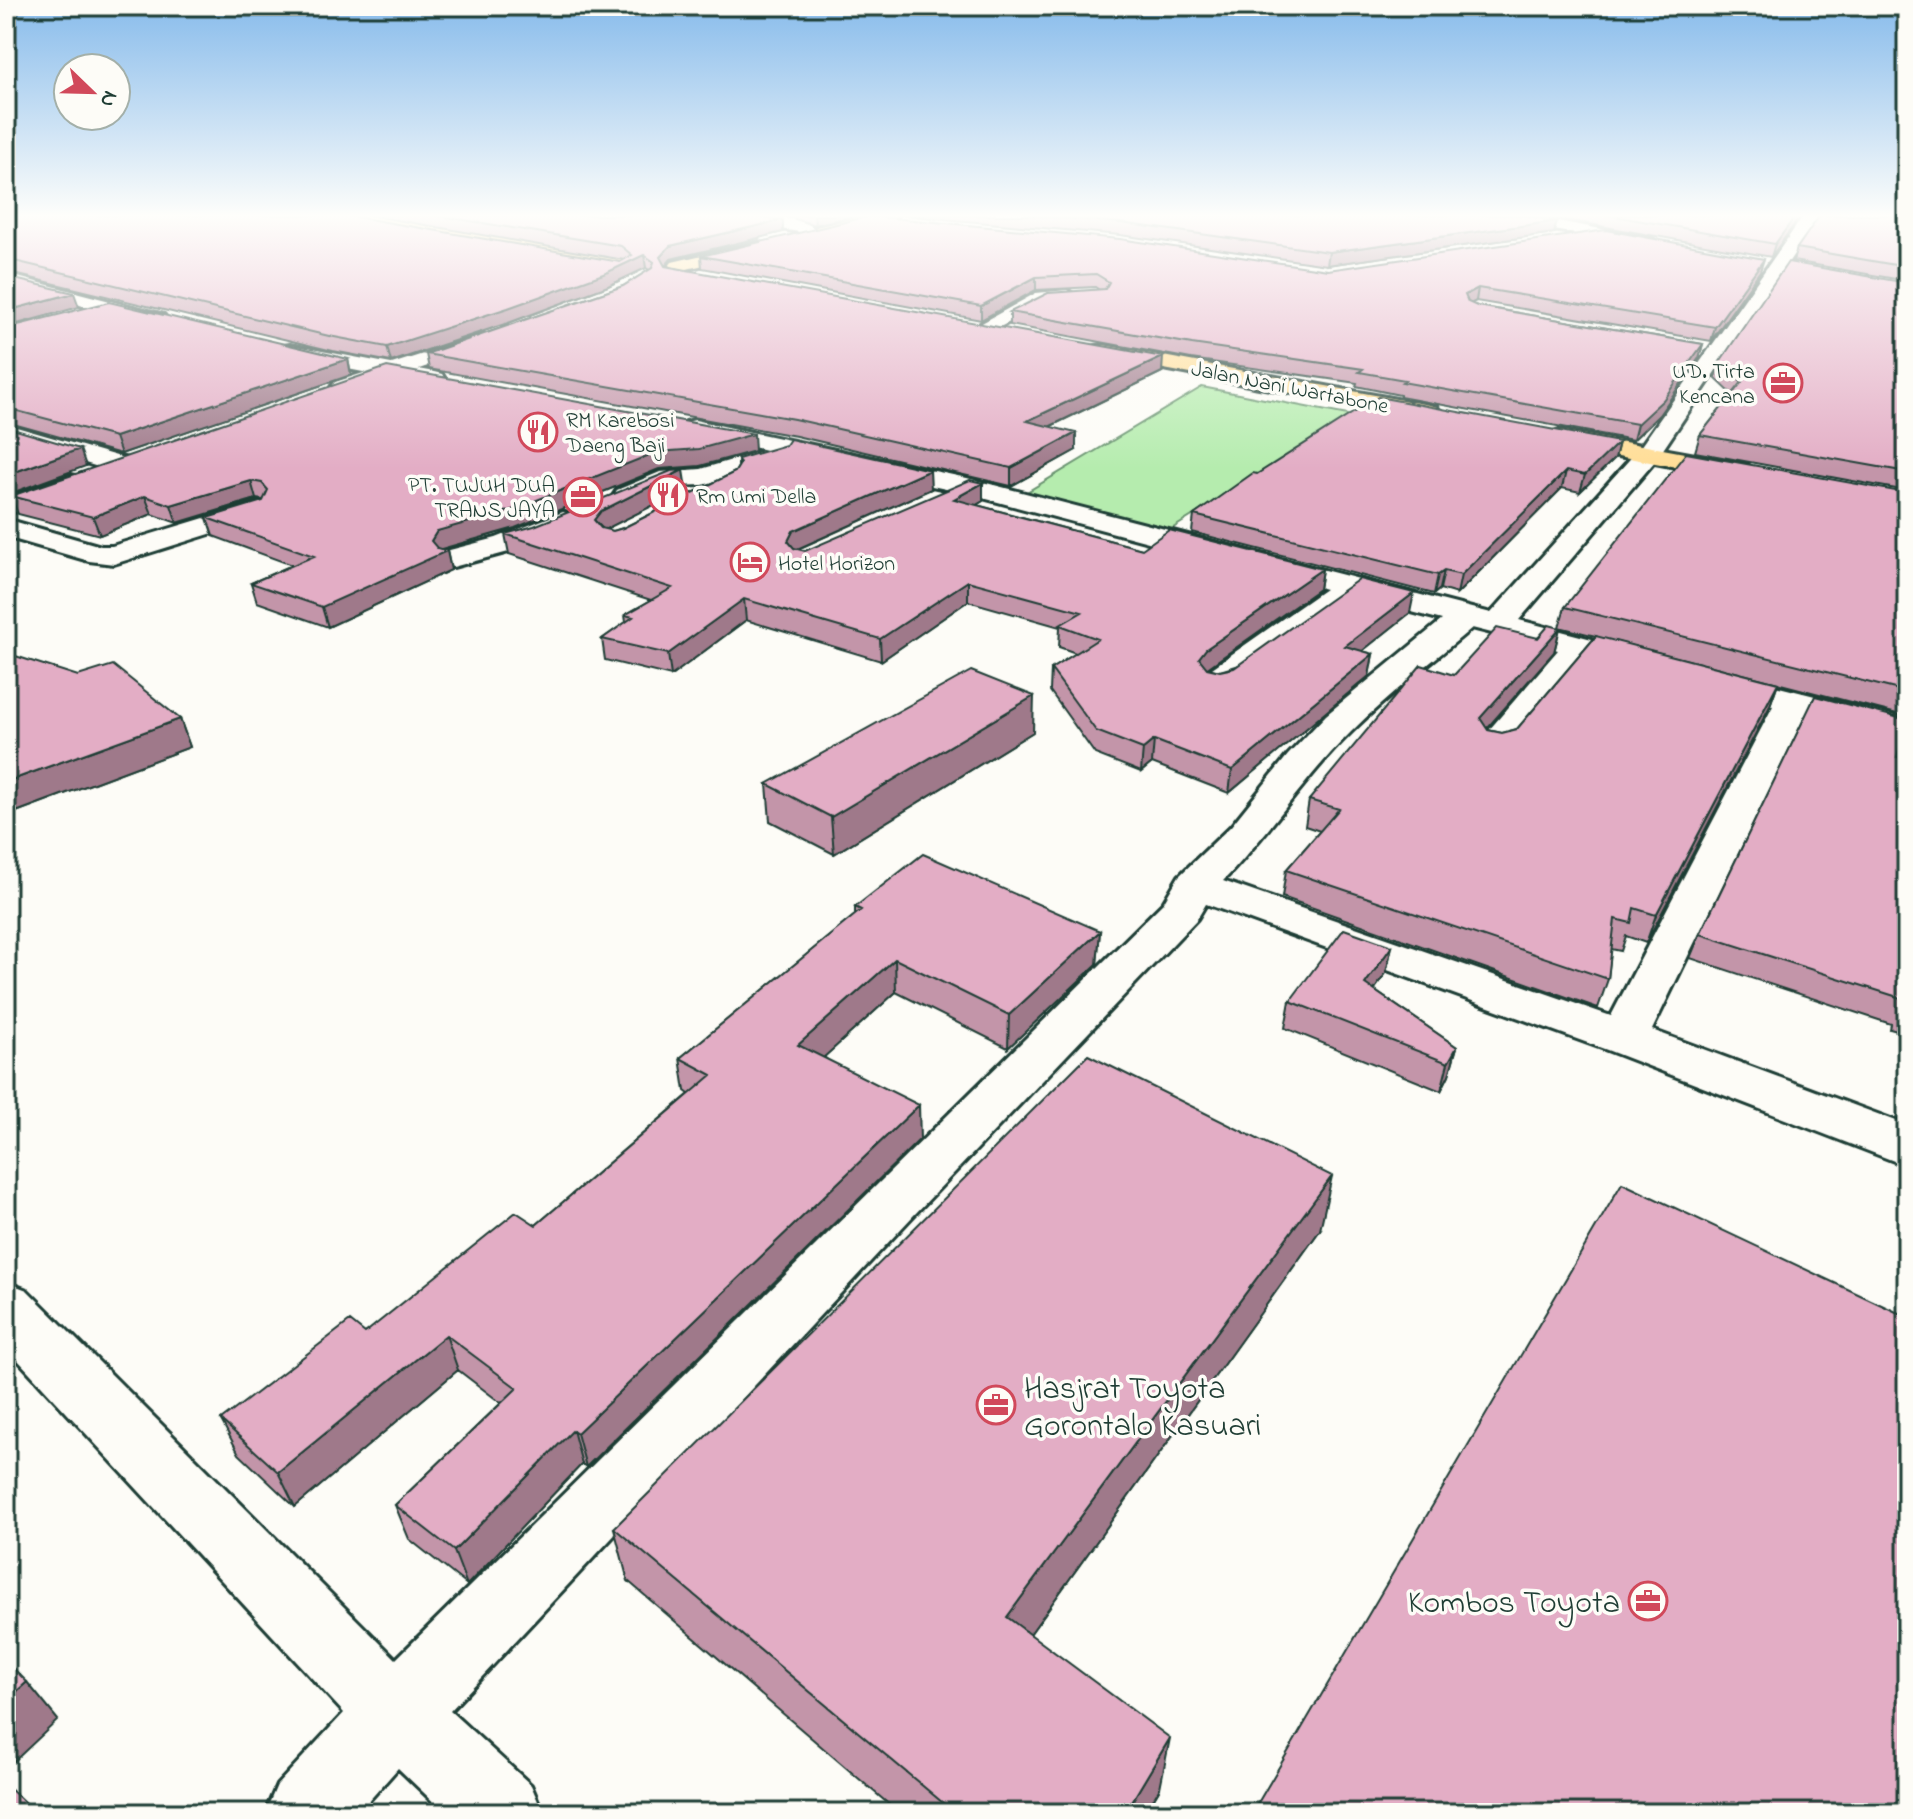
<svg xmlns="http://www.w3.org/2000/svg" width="1913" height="1819" viewBox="0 0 1913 1819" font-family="'Indie Flower',sans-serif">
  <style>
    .green { fill: #b5ecae; stroke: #6a9471; stroke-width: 2 }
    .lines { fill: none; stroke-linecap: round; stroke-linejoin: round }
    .minor-casing { stroke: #1f3d34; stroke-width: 6 }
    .tertiary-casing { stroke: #1f3d34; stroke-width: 6 }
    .primary-casing { stroke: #1f3d34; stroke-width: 6 }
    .trunk-casing { stroke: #1f3d34; stroke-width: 6 }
    .minor { fill: #fdfcf7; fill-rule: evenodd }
    .tertiary { fill: #fdfcf7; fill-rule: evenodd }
    .primary { fill: #ffdd96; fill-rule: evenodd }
    .trunk { fill: #ffdd96; fill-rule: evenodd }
    .wall { fill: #c395a9; stroke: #1f3d34; stroke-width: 2 }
    .shaded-wall { fill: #9f798a; stroke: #1f3d34; stroke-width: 2 }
    .building { fill: #e3adc5; stroke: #1f3d34; stroke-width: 2 }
    .labels { text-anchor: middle; stroke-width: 7; stroke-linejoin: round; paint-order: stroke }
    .far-poi-label { font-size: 22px; fill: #1f3d34; stroke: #fdfcf7; text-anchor: start }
    .far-street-label { font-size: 22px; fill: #1f3d34; stroke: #fdfcf7 }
    .near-poi-label { font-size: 32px; fill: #1f3d34; stroke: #fdfcf7; text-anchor: start }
  </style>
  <rect width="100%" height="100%" fill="#fdfcf7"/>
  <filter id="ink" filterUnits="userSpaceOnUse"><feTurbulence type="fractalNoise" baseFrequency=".0125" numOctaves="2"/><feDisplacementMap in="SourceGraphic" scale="16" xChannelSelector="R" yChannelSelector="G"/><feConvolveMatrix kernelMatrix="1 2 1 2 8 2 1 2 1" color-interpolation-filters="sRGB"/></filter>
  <g filter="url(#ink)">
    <path class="green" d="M1202 387 1353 416 1165 533 1022 495Z"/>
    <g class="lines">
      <defs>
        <path id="minor" d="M715 215C736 214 799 214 814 228L806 233 723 220Z
          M1492 215H1524L1651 238 1660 243 1651 248 1500 220Z
          M1804 215H1820L1656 460 1519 620 1657 656 1662 663 1657 670 1645 673 1588 658 1508 753 1495 756 1482 753 1476 745 1558 650 1472 628C1432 662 1388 695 1351 732 1304 778 1269 834 1223 881L1611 1016 1773 706 1703 688 1698 681 1703 674 1715 671 1907 719V741L1805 715 1652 1030 1907 1125V1166L1607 1050 1206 904 1197 919 913 1216 450 1711 531 1785 543 1813H445L398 1768 358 1813H265L277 1785 344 1713 6 1347V1282L27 1290 396 1659 1163 903 1179 876 1231 826 1288 755 1326 715 1442 620 1355 597 1229 687 1217 690 1205 687 1200 680 1205 673 1325 589 964 493 790 455 786 460 703 485 673 486 627 504 617 502 613 496 617 490 660 472 701 469 766 450 686 432 683 427 686 422 695 420 967 478 1491 613 1638 450Z
          M6 274 164 315 167 319 157 325 6 286Z
          M1067 290 1077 296 1074 300 1047 303 988 333 981 335 971 329 1036 293Z
          M290 345 434 372 442 374 445 379 442 384 434 386 282 356 279 351 282 346Z
          M6 424 127 459 131 465 127 471 118 473 6 439Z
          M257 502 267 504 271 510 267 516 114 564 89 561 6 537V519L101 546H112Z
          M563 512 573 515 577 521 573 527 516 550 453 567 442 564 438 558 442 552 496 538Z"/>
        <path id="tertiary" d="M483 335 490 337 494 341 490 345 351 392H335L331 387 335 382Z
          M71 475 80 477 84 483 80 489 6 515V498Z"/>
        <path id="primary" d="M1103 345 1429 405 1437 407 1441 412 1437 417 1429 419 1095 356 1092 351 1095 346Z
          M1559 430 1739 463 1748 465 1752 471 1748 477 1739 479 1550 443 1546 438 1550 433Z"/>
        <path id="trunk" d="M356 215H391L641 257 650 262 641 267 364 220Z
          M870 215H897L895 218 822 236 814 231 816 227Z
          M759 242 768 247 765 251 678 271 669 266 672 262Z"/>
      </defs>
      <use href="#minor" class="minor-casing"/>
      <use href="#tertiary" class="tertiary-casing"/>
      <use href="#primary" class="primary-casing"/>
      <use href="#trunk" class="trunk-casing"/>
      <use href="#minor" class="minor"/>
      <use href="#tertiary" class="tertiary"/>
      <use href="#primary" class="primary"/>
      <use href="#trunk" class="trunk"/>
    </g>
    <path class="wall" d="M6 215 620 262 624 260 368 215H745L783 220V232L671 259 665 266 1162 372 1049 427 1076 450 1011 486 796 436 429 369 426 354 623 286 649 270 646 268 608 286 511 322 391 362 333 351 6 272Z
      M782 215H856L815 225Z
      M899 215H1522L1554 233 1327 265 1120 235Z
      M1540 215H1801L1771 257Z
      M1907 215V281L1793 261 1797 248Z
      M701 256 1328 270 1760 271 1711 341 1476 301 1471 303 1477 306 1703 344 1699 358 1659 415 1633 440 1400 397V395L1356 386 1357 383 1191 359 1010 325V312L1098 289 1095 287 1036 290 981 320 702 268Z
      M1907 283V491L1695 452 1700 435 1732 394 1715 378 1719 363Z
      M6 328 348 359 351 375 121 454 6 422Z
      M1619 442 1615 458 1580 492 1562 488 1457 594 1440 589 1434 594 1192 532 1194 515 1257 474Z
      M755 451 700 466 659 469 515 528 441 549 447 551 451 570 328 627 257 602 251 583 292 565 213 536 207 518 263 500 256 499 177 523 152 514 100 535 18 514 11 496Z
      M738 459 931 489 798 549 805 551 983 501 977 505 1142 549 1322 569 1319 589 1207 668 1220 671 1410 613 1362 651 1373 654 1369 676 1229 793 1152 763 1141 772 1095 754 1050 691 1051 669 1076 653 1059 647 1060 627 968 601 881 661 746 620 671 676 605 660 602 639 626 622 625 615 651 600 509 554 505 534 686 489 605 529 613 531 623 528 735 472 738 467Z
      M1907 493V712L1905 716 1613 641 1778 683 1769 708 1646 943 1626 936 1621 951 1611 949 1608 979 1598 1008 1282 897 1286 870 1320 831 1305 826 1309 800 1454 675 1560 628 1554 652 1487 728 1488 730 1502 733 1517 729 1596 636 1559 627 1565 607Z
      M6 653 180 719 190 747 16 812 6 802Z
      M1033 732 834 854 770 821 767 784Z
      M1897 757 1907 760V1034L1890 1029 1891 1024 1690 958 1700 934Z
      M855 907 1100 931 1097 964 1008 1048 896 992 824 1057 920 1139 586 1467 582 1464 467 1585 409 1539 395 1505 501 1403 458 1370 295 1507 239 1454 221 1420 365 1333 536 1225 689 1094 685 1091 680 1058 855 915Z
      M1392 946 1386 973 1374 990 1457 1047 1449 1075 1441 1091 1285 1028 1290 1001Z
      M1320 1230 1030 1634 1160 1788 1145 1813H899L628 1581 614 1528Z"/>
    <path class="shaded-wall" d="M814 215H856L815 225Z
      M1796 215H1801L1771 257 1775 244Z
      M783 220V232L671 259 662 270 660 257 670 246Z
      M1557 221 1554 233 1327 265 1329 252Z
      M644 255 646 268 608 286 511 322 391 362 387 347Z
      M1764 259 1760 271 1711 341 1715 327Z
      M1036 277V290L981 320V306Z
      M1478 288 1476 301 1463 308 1465 295Z
      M74 293 79 307 6 327V311Z
      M1703 344 1699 358 1659 415 1633 440 1637 424Z
      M1163 357 1162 372 1026 438 1027 421Z
      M348 359 351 375 121 454 115 437Z
      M1076 433V450L1011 486V468Z
      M754 434 755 451 700 466 659 469 515 528 441 549 447 551 451 570 328 627 322 607 431 541 437 531 657 452Z
      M1619 442 1615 458 1580 492 1585 475Z
      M80 449 86 466 6 495V475Z
      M683 470 686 489 604 530 594 520 601 511Z
      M930 470 931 489 795 550 788 541 793 531Z
      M1566 471 1562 488 1457 594 1461 575Z
      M251 481 256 499 177 523 171 505Z
      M983 483V501L954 518V499Z
      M145 496 152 514 100 535 93 517Z
      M1322 569 1319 589 1203 671 1199 658 1206 649Z
      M1444 571 1440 589 1434 594 1438 575Z
      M968 581V601L881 661 880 639Z
      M1414 593 1410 613 1341 668 1345 646Z
      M744 599 746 620 671 676 668 654Z
      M1560 628 1554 652 1474 743 1480 718Z
      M1373 654 1369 676 1229 793 1232 770Z
      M1778 683 1769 708 1646 943 1656 915Z
      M1034 696 1033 732 834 854 831 817Z
      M180 719 190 747 16 812 6 791V782Z
      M1154 740 1152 763 1141 772 1143 749Z
      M1100 931 1097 964 1008 1048 1009 1015Z
      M1392 946 1386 973 1359 1012 1365 984Z
      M895 959 896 992 801 1078 798 1045Z
      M1457 1047 1449 1075 1441 1091 1448 1063Z
      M919 1105 920 1139 586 1467 577 1433Z
      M1332 1176 1320 1230 1005 1669 1007 1617Z
      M446 1335 458 1370 295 1507 278 1472Z
      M573 1430 582 1464 467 1585 454 1551Z
      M27 1682 58 1720 6 1769V1701Z
      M1170 1738 1160 1788 1145 1813H1125Z"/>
    <path class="building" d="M6 215H345L620 262 632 255 621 246 434 215H745L783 220 670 246 660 257 665 266 1163 357 1027 421 1076 433 1011 468 794 419 426 354 623 286 652 268 654 262 644 255 606 273 508 308 387 347 329 336 6 259Z
      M1027 215H1522L1557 221 1329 252 1121 223Z
      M1608 215H1796L1775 244Z
      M1820 215H1907V267L1797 248Z
      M870 216 1120 239 1328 270 1606 230 1764 259 1715 327 1478 288 1465 295 1468 302 1477 306 1703 344 1663 400 1637 424 1402 382 1405 380 1359 372 1363 369 1192 344 1010 312 1048 293 1105 289 1109 282 1096 274 1036 277 981 306 701 256Z
      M1788 262 1907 283V472L1700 435 1742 382 1719 363Z
      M6 277 74 293 6 311Z
      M109 302 348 359 115 437 6 408V328Z
      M387 367 754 434 699 449 657 452 512 510 437 531 431 541 437 548 447 551 322 607 251 583 314 556 207 518 263 501 268 490 262 483 251 481 171 505 145 496 93 517 11 496Z
      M1378 397 1619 442 1585 475 1566 471 1461 575 1444 571 1438 575 1194 515 1253 473 1257 474Z
      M6 427 80 449 6 475Z
      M790 439 930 470 793 531 788 541 794 548 805 551 970 480 983 483 954 499 1142 549 1169 530 1322 569 1206 649 1199 658 1207 668 1220 671 1234 668 1359 579 1414 593 1345 646 1373 654 1232 770 1154 740 1143 749 1096 731 1051 669 1098 639 1060 625 1082 612 968 581 880 639 744 599 668 654 602 639 633 617 625 615 672 588 505 534 534 526 671 471 683 470 601 511 594 520 601 528 613 531 623 528 735 472 740 464 738 459 786 445Z
      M1686 453 1907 493V692L1565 607Z
      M1549 625 1560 628 1480 718 1488 730 1502 733 1517 729 1596 636 1778 683 1656 915 1634 908 1631 923 1615 919 1608 979 1286 870 1339 809 1309 800 1421 665 1454 675 1497 628 1538 638Z
      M6 653 78 676 113 665 180 719 6 782Z
      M971 671 1034 696 831 817 767 784Z
      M1815 696 1907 720 1897 757 1907 760V1006L1903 1004 1904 999 1700 934Z
      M923 854 1100 931 1009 1015 895 959 798 1045 919 1105 577 1433 573 1430 454 1551 395 1505 517 1388 446 1335 278 1472 221 1420 350 1321 365 1333 516 1212 536 1225 712 1075 680 1058 861 910 855 907Z
      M1344 929 1392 946 1365 984 1457 1047 1448 1063 1290 1001Z
      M1088 1055 1332 1176 1007 1617 1170 1738 1125 1813H955L614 1528Z
      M1622 1183 1907 1317V1813H1252Z
      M6 1661 27 1682 6 1701Z
      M6 1785 36 1813H6Z"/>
  </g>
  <linearGradient id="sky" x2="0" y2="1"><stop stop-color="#87bbeb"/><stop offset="0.46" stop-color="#fefefb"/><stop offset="1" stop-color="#fefefb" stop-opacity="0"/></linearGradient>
  <rect width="1913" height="469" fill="url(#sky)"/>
  <defs>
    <symbol id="office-ring" viewBox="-11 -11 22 22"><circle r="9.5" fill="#fdfcf7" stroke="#d1495b" stroke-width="1.5"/><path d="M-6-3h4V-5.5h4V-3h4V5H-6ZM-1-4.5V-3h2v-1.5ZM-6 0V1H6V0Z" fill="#d1495b"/></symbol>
    <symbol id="restaurant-ring" viewBox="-11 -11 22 22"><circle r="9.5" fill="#fdfcf7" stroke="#d1495b" stroke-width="1.5"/><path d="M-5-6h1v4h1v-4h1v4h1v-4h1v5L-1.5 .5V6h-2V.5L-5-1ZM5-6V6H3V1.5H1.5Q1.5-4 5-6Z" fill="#d1495b"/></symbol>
    <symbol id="hotel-ring" viewBox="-11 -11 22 22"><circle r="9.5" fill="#fdfcf7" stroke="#d1495b" stroke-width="1.5"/><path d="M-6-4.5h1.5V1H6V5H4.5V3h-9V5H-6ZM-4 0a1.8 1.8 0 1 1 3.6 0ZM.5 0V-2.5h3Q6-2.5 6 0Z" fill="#d1495b"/></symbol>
  </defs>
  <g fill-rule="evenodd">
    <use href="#office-ring" x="1761" y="361" width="44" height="44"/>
    <use href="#restaurant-ring" x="516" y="410" width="44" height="44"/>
    <use href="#restaurant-ring" x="646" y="473" width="44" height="44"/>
    <use href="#office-ring" x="561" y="475" width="44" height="44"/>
    <use href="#hotel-ring" x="728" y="540" width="44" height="44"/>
    <use href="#office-ring" x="974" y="1383" width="44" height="44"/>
    <use href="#office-ring" x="1626" y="1579" width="44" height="44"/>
  </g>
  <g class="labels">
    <g class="far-poi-label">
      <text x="1755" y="378" text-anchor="end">UD. Tirta<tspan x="1755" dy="25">Kencana</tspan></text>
      <text x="566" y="427">RM Karebosi<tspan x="566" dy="25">Daeng Baji</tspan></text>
      <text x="555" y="492" text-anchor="end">PT. TUJUH DUA<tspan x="555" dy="25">TRANS JAYA</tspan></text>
      <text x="696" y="503">Rm Umi Della</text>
      <text x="778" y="570">Hotel Horizon</text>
    </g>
    <g class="far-street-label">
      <text transform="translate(1290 386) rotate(11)" y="8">Jalan Nani Wartabone</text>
    </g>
    <g class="near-poi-label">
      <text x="1024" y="1398">Hasjrat Toyota<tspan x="1024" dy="37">Gorontalo Kasuari</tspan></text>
      <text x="1620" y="1612" text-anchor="end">Kombos Toyota</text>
    </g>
  </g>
  <rect width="1913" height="1819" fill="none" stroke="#fdfcf7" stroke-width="32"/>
  <rect x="16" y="16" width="1881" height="1787" fill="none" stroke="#1f3d34" stroke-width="3" filter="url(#ink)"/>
  <g transform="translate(92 92) rotate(113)"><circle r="38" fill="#fdfcf7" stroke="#a4b0a9" stroke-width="2"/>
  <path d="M0-6L14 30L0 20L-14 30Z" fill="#d1495b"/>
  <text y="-12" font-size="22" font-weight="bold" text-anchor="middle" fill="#1f3d34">N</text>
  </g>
</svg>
